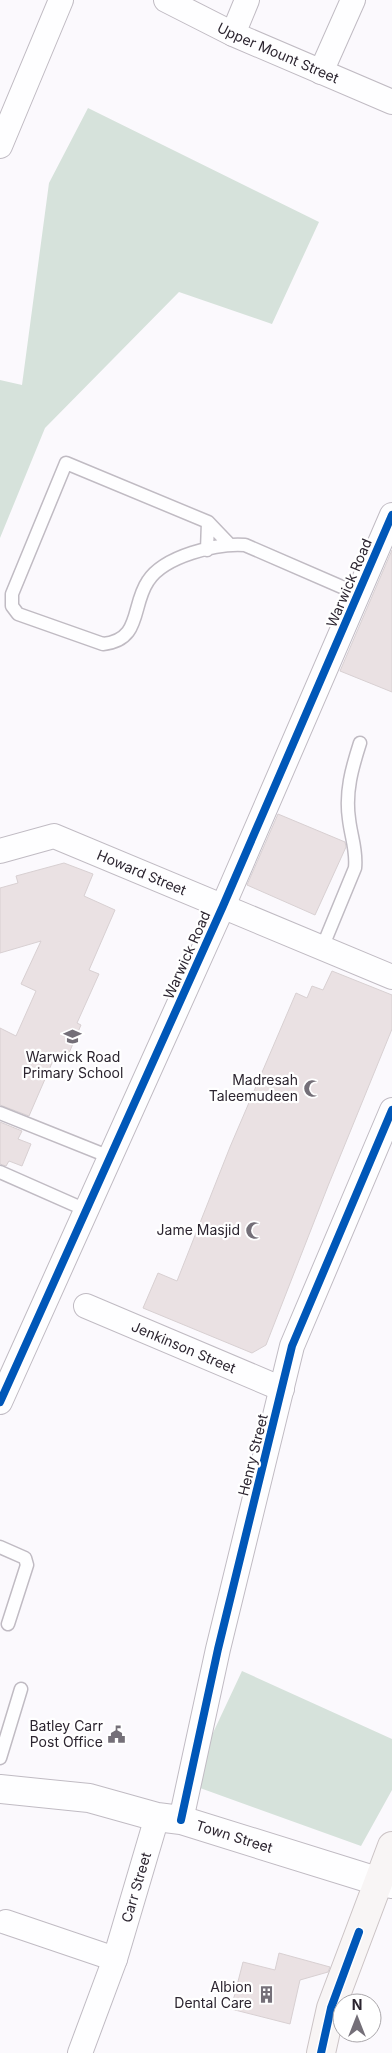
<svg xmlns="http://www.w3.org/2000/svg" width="392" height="2053" viewBox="0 0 392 2053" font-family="Inter,sans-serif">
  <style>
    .green { fill: #d6e2db }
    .building { fill: #eae1e3; stroke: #d8d0d2 }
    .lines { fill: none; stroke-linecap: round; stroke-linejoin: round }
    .service-casing { stroke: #c0bbc3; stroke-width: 15 }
    .minor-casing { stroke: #c0bbc3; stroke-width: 26 }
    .tertiary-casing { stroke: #c0bbc3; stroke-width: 30 }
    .primary-casing { stroke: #cbc3c5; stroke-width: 30 }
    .service { stroke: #fefeff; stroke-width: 12 }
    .minor { stroke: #fefeff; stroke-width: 24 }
    .tertiary { stroke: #fefeff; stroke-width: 28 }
    .primary { stroke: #f8f5f5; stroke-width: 28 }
    .cycleway-casing { stroke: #fff; stroke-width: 11 }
    .cycleway { stroke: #0057b8; stroke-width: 8 }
    .labels { text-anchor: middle; stroke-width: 4.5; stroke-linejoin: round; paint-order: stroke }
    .street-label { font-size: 14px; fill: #2c2530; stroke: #fff }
    .poi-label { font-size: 14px; fill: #2c2530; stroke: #fff; text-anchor: end }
  </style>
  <rect width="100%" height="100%" fill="#fbf9fd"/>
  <path class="green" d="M88 108 319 222 272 324 179 292 45 428 0 538V380L22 385 49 183Z
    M242 1671 392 1739V1790L361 1846 189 1784Z"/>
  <path class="building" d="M392 550V692L340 671Z
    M278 814 345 842 346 847 315 915 247 885Z
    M64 863 93 874 84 896 115 910 89 970 99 974 77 1023 81 1025 66 1060 55 1056 29 1116 0 1105V1028L16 1036 36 991 21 984 41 941 0 953V888L18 883 16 876Z
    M332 971 392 995V1029L328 1186 266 1345 252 1353 143 1308 158 1273 177 1281 230 1147 296 993 307 998 312 986 323 990Z
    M0 1122 22 1131 18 1139 31 1144 22 1166 9 1161 6 1166 0 1164Z
    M279 1953 330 1967 328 1972 300 1980 290 2024 231 2009 243 1962 275 1970Z"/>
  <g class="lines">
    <defs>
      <path id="service" d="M229 544 208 522 66 463 12 594V606L18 614 103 644C142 640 131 606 148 581 164 556 217 543 245 545L358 594
        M207 550 208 522
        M322 948 355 868C357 850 351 837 349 819 345 792 352 768 360 743
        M0 1113 110 1157
        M0 1172 86 1210
        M0 1547 25 1558 27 1565 8 1624
        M0 1758 21 1689"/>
      <g id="minor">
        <path id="s1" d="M166 0 233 34 392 102"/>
        <path d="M233 34 247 0"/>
        <path d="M321 72 353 0"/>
        <path d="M0 146 61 0"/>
        <path id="s2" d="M0 851 54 836 392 977"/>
        <path id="s3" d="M86 1306 282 1389"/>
        <path d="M0 1402 223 906 392 515"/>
        <path d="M181 1820 218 1649 292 1346 392 1110"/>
        <path d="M6 1922 115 1959"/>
        <path id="s4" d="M80 2053 115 1959 157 1817"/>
      </g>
      <g id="tertiary">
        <path id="s5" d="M0 1789 89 1798 157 1817 181 1820 377 1881 392 1884"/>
      </g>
      <path id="primary" d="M321 2053 331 2008 392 1846"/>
    </defs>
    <use href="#service" class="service-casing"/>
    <use href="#minor" class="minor-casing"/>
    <use href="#tertiary" class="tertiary-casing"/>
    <use href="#primary" class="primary-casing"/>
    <use href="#service" class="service"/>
    <use href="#minor" class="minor"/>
    <use href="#tertiary" class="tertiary"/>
    <use href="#primary" class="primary"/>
    <defs>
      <path id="cycleway" d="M0 1402 223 906 392 515
        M181 1820 218 1649 292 1346 392 1110
        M321 2053 331 2008 359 1932"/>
    </defs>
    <use href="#cycleway" class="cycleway-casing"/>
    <use href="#cycleway" class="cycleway"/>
  </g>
  <defs>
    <symbol id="school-bare" viewBox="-9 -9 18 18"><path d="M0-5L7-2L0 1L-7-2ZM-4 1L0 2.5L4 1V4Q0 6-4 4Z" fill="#746f78" stroke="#fff" stroke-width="2.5" paint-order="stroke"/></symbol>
    <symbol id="mosque-bare" viewBox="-9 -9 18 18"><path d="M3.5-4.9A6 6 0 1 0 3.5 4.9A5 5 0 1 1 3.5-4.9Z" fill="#746f78" stroke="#fff" stroke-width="2.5" paint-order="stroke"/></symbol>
    <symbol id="civic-bare" viewBox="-9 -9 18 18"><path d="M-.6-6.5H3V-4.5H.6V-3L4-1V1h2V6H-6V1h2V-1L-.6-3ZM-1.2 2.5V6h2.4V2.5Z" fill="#746f78" stroke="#fff" stroke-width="2.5" paint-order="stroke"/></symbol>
    <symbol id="building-bare" viewBox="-9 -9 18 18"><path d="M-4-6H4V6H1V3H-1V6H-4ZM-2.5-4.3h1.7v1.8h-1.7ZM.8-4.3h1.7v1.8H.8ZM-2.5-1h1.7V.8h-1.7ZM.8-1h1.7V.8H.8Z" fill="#746f78" stroke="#fff" stroke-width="2.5" paint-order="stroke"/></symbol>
  </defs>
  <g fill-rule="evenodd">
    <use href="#school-bare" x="60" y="1024" width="25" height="25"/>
    <use href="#mosque-bare" x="300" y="1076" width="25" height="25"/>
    <use href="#mosque-bare" x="242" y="1218" width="25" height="25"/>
    <use href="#civic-bare" x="104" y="1722" width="25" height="25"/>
    <use href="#building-bare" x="254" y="1982" width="25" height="25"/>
  </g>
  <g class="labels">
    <g class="street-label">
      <text dy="5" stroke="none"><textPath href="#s1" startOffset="124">Upper Mount Street</textPath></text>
      <text transform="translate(349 583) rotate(-67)" y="5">Warwick Road</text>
      <text dy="5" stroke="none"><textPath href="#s2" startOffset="151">Howard Street</textPath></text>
      <text transform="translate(187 955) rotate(-66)" y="5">Warwick Road</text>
      <text dy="5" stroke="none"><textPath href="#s3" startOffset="106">Jenkinson Street</textPath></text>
      <text transform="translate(253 1455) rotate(-76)" y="5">Henry Street</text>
      <text dy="5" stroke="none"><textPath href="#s5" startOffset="240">Town Street</textPath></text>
      <text dy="5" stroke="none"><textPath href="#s4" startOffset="175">Carr Street</textPath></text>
    </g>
    <g class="poi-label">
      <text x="73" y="1062" text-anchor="middle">Warwick Road<tspan x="73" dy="16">Primary School</tspan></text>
      <text x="298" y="1085">Madresah<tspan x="298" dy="16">Taleemudeen</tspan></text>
      <text x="240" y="1235">Jame Masjid</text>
      <text x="103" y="1731">Batley Carr<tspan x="103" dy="16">Post Office</tspan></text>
      <text x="252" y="1992">Albion<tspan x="252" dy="16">Dental Care</tspan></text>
    </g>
  </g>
  <g transform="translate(357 2018)"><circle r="24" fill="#ffffff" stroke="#aba8ac"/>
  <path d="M0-4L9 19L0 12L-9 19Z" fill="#746f78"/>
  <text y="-8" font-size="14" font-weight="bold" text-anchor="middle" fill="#2c2530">N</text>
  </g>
</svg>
